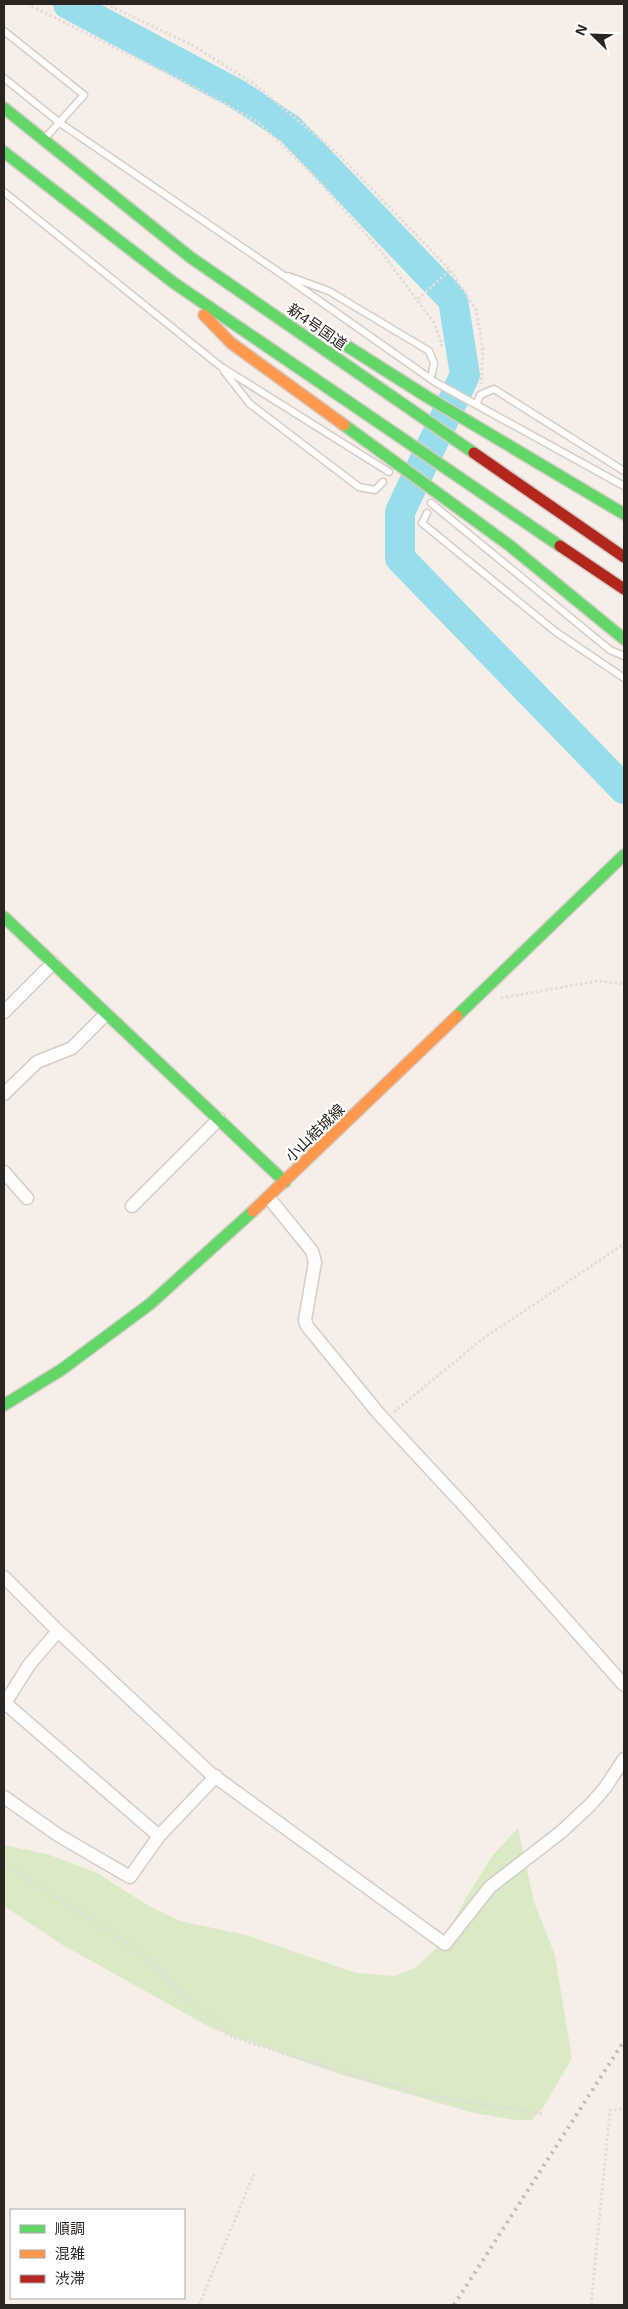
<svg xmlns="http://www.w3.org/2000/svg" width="628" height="2309" viewBox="0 0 628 2309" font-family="Helvetica,'Noto Sans JP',sans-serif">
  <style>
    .green { fill: #daeac7 }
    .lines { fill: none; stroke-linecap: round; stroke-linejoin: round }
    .river { stroke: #98ddeb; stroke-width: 30 }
    .lane-casing { stroke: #d4cdc7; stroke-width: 9 }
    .street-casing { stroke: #d4cdc7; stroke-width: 15 }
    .fast-casing { stroke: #d4cdc7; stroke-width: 14 }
    .slow-casing { stroke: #d4cdc7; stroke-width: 14 }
    .jam-casing { stroke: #d4cdc7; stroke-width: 14 }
    .path { stroke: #dfdddb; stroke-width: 3; stroke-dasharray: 2.5 2.5; stroke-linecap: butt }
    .lane { stroke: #fefdfb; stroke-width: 6 }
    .street { stroke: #fefdfb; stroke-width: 12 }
    .fast { stroke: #63d668; stroke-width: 11 }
    .slow { stroke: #ff974d; stroke-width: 11 }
    .jam { stroke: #b3261e; stroke-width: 11 }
    .rail { stroke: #bfbebc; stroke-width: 4; stroke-dasharray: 2.5 5; stroke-linecap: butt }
    .labels { text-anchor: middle; stroke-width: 4.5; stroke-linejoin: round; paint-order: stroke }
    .street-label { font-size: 15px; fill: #2a2520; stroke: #fff }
  </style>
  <rect width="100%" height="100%" fill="#f7efe7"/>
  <path class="green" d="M518 1828 534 1902 555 1955 572 2058 543 2108 532 2120H514L474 2113 339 2074 213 2029 61 1944 4 1906V1845L47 1854 97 1873 149 1906 180 1921 246 1935 356 1973 395 1976 415 1968 441 1944 467 1896 493 1855Z"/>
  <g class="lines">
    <path class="river" d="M68 4 237 94 290 129 453 300 465 375 400 512V558L624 789"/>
    <defs>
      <path id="lane" d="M4 31 84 95 47 136
        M4 78 60 123 280 273 435 382 624 486
        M4 192 220 366 389 472
        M288 276 329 291 429 351 434 363 432 374
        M224 371 250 404 359 487 375 490 383 482
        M477 403 480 395 494 389 624 471
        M431 503 610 650 624 656
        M427 513 422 523 556 632 624 678"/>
      <path id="street" d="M4 1012 53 963
        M4 1094 37 1062 72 1048 106 1014
        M4 1172 27 1198
        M269 1198 312 1251 315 1262 305 1320 307 1326 379 1414 469 1511 624 1685
        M132 1206 219 1119
        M4 1577 58 1631 210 1773 445 1944 490 1887 561 1832 590 1805 605 1788 624 1759
        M5 1703 159 1836
        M4 1705 29 1665 58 1631
        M4 1797 58 1835 130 1877 159 1836 216 1776"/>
      <path id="fast" d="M4 108 190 257 474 453
        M4 152 174 283 560 546
        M320 329 429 398 624 514
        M344 425 509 545 624 639
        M4 917 285 1182
        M457 1016 624 855
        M4 1405 61 1370 150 1304 253 1211"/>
      <path id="slow" d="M204 315 231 343 344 425
        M253 1211 457 1016"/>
      <path id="jam" d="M474 453 624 557
        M560 546 624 589"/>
    </defs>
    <use href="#lane" class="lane-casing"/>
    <use href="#street" class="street-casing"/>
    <use href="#fast" class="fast-casing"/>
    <use href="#slow" class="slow-casing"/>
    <use href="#jam" class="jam-casing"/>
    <path class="path" d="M27 4 171 75 258 122 312 174 380 250 434 323 442 344 440 348
      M106 4 194 46 254 84 336 152 450 270 476 310 483 350 481 384
      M418 299 450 270
      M501 998 598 981 624 984
      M394 1412 481 1340 624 1244
      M4 1864 126 1942 229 2036 373 2082 401 2087 421 2095 544 2114
      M199 2305 254 2174
      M591 2305 610 2110 624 2109"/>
    <use href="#lane" class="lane"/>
    <use href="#street" class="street"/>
    <use href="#fast" class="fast"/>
    <use href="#slow" class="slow"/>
    <use href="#jam" class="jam"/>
    <path class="rail" d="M454 2305 624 2041"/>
  </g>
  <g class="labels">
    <g class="street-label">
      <text transform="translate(317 327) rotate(35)" y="5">新4号国道</text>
      <text transform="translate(315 1133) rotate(-44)" y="5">小山結城線</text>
    </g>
  </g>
  <rect width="628" height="2309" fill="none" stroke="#2a2520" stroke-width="10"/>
  <rect x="10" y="2209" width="175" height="90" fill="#ffffff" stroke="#aaa8a6"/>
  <rect x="20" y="2225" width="25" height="8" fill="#63d668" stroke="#aaa8a6"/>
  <text x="55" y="2234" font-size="15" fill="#2a2520">順調</text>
  <rect x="20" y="2250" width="25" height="8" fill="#ff974d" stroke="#aaa8a6"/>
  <text x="55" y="2259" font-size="15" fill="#2a2520">混雑</text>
  <rect x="20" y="2275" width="25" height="8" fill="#b3261e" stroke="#aaa8a6"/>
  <text x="55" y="2284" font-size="15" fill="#2a2520">渋滞</text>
  <g transform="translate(593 35) rotate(293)" stroke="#ffffff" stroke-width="4" paint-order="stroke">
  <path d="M0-4L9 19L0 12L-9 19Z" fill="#2a2520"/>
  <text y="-8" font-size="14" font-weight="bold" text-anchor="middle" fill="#2a2520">N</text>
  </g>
</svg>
